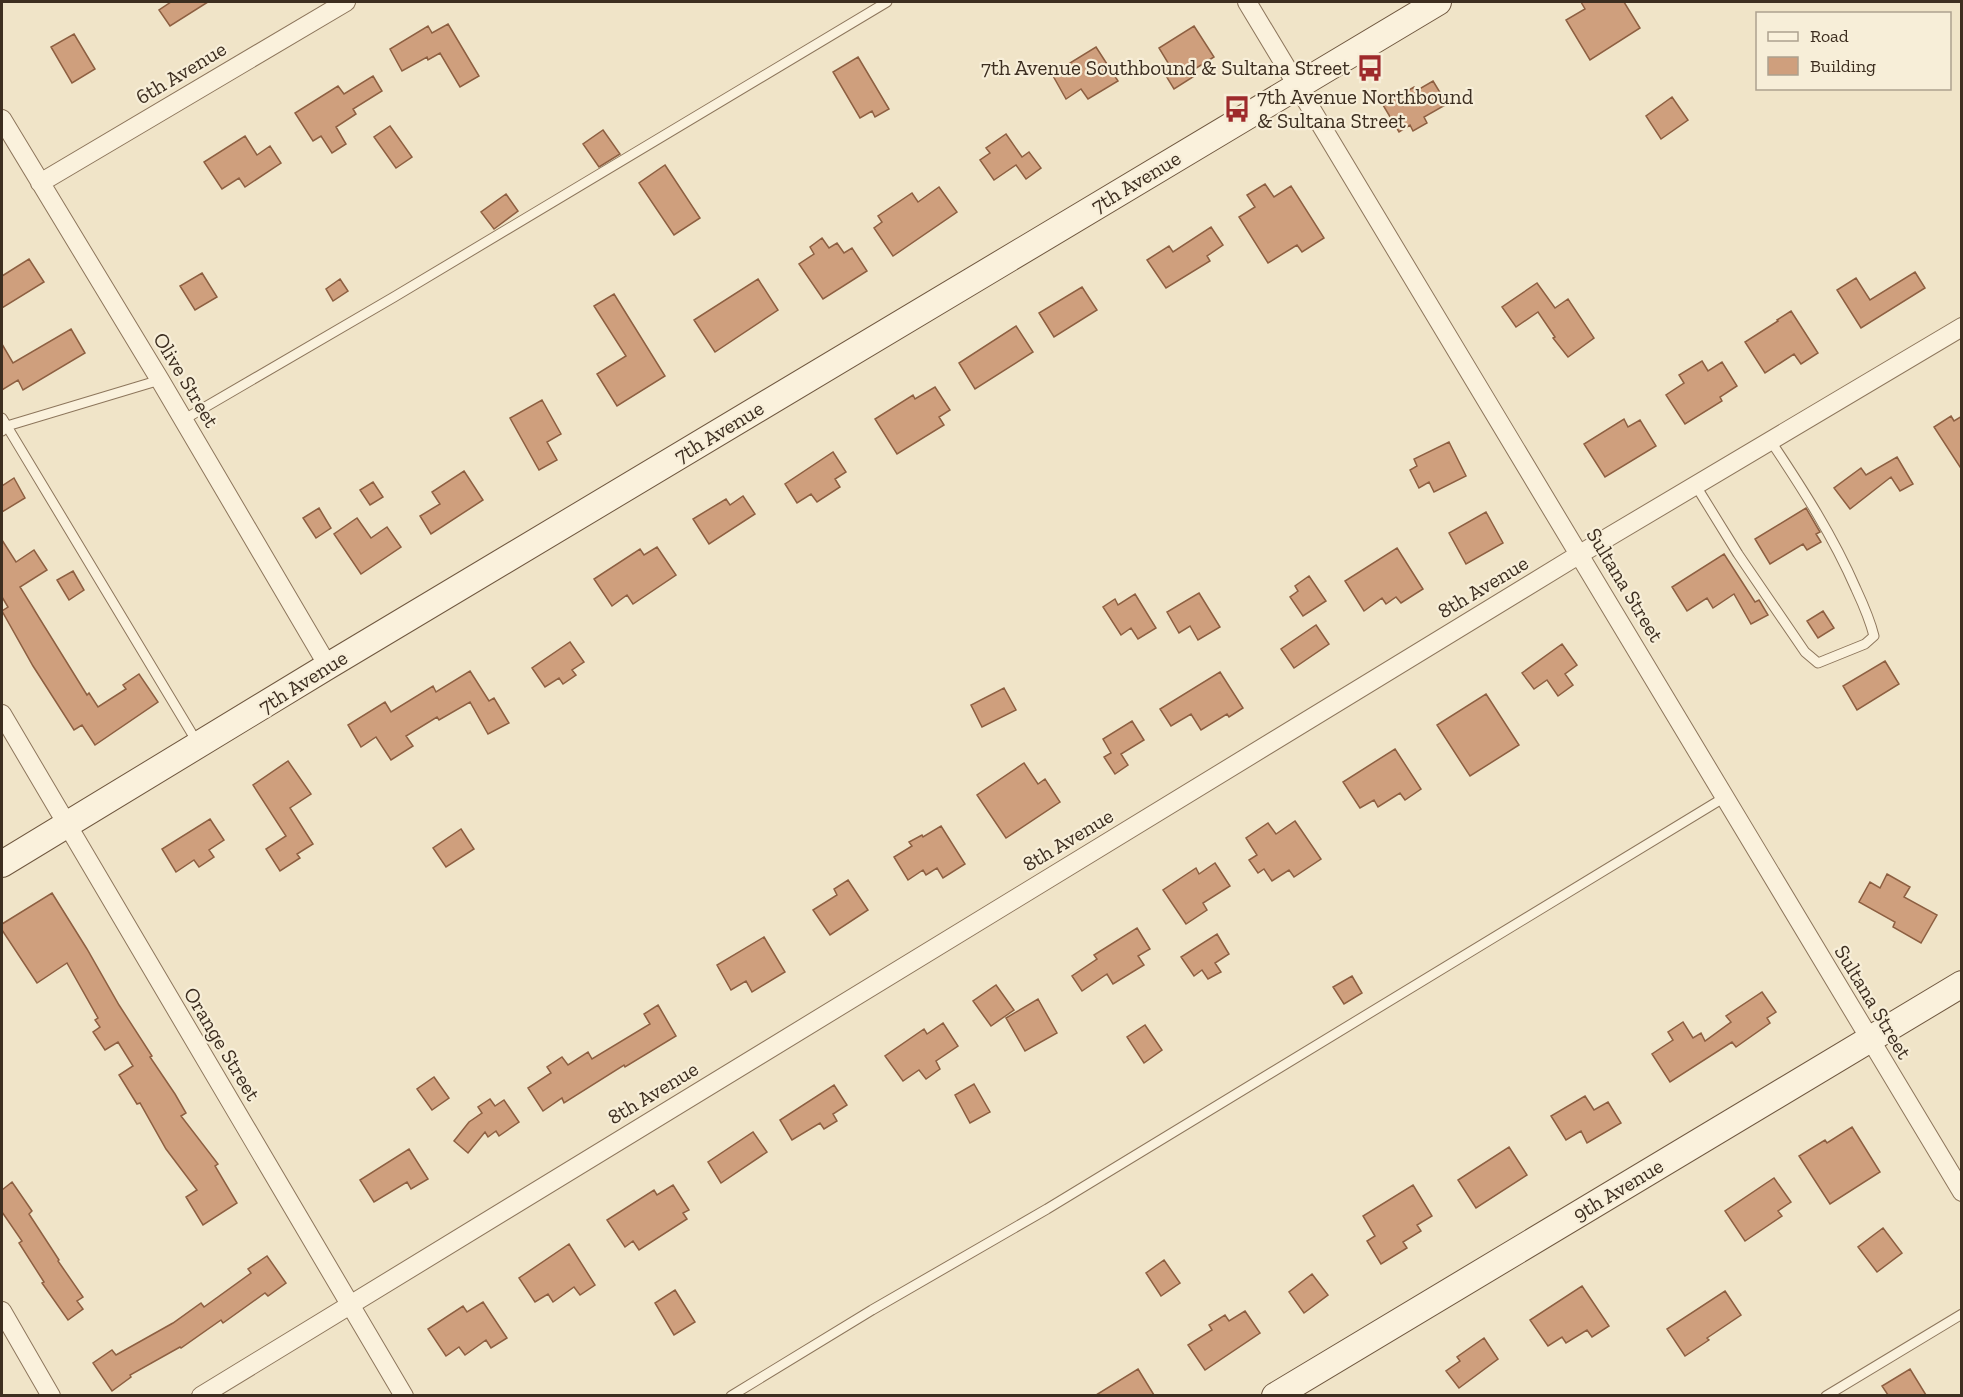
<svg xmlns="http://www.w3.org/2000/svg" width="1963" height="1397" viewBox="0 0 1963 1397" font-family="'Zilla Slab',serif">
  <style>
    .building { fill: #cf9f7d; stroke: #8d5f41; stroke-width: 1.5 }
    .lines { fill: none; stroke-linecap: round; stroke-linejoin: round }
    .lane-casing { stroke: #8d765c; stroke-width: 11 }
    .street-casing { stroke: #8d765c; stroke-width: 20 }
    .secondary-casing { stroke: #6f573f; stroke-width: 28 }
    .lane { stroke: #faf1dc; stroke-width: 9 }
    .street { stroke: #faf1dc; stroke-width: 18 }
    .secondary { stroke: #faf1dc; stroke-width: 26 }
    .labels { text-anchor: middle; stroke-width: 4.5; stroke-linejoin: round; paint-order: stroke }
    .poi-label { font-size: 21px; fill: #3d2e20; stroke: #f7eed8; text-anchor: end }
    .street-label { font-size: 21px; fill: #3d2e20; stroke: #f7eed8 }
  </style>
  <rect width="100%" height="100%" fill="#f0e4c8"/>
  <path class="building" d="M171 2H208L170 26 159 10Z
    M1581 2H1624L1640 28 1590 60 1566 20 1585 9Z
    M448 24 479 76 460 87 440 53 428 60 427 57 402 71 390 49 428 26 432 33Z
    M1194 26 1214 57 1193 70 1196 75 1174 89 1163 71 1170 66 1159 48Z
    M74 34 95 69 72 83 51 47Z
    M1096 47 1118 81 1088 99 1081 89 1066 99 1052 74Z
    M858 57 889 109 875 117 872 111 860 118 833 72Z
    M373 76 382 91 353 109 356 114 336 127 346 144 332 153 321 136 313 141 295 113 338 86 344 94Z
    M1433 81 1447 104 1424 117 1427 123 1413 131 1410 125 1399 132 1383 105 1414 87 1416 91Z
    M1672 97 1688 120 1661 139 1646 116Z
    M390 126 412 157 396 168 374 137Z
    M603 130 620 154 599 167 583 144Z
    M1006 134 1022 157 1029 152 1041 168 1026 179 1016 165 994 180 980 160 990 153 986 148Z
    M245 136 257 155 270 146 281 163 245 187 239 178 222 189 204 162Z
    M665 165 700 218 674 235 639 183Z
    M1265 184 1274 197 1291 186 1324 238 1302 252 1297 245 1268 263 1239 217 1255 207 1247 195Z
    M939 187 957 212 893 256 874 228 882 222 878 216 912 193 918 202Z
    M506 194 518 211 494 229 481 212Z
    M1211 227 1223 245 1207 256 1210 261 1166 288 1147 260 1169 246 1173 252Z
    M822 238 829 248 837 243 844 253 852 248 867 271 823 299 799 264 814 254 810 247Z
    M29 259 44 282 2 308V276Z
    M1915 272 1925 288 1861 328 1837 290 1856 278 1870 300Z
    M202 273 217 297 195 310 180 286Z
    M340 279 348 291 333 301 326 289Z
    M758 279 778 310 715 352 694 320Z
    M1537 283 1555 308 1568 299 1594 338 1568 357 1553 338 1555 337 1538 312 1516 327 1502 307Z
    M1082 287 1097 310 1054 337 1039 313Z
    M614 294 665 376 617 406 597 374 626 356 594 306Z
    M1791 311 1818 353 1801 364 1794 354 1765 373 1745 342 1778 321 1777 320Z
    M1016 326 1033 352 975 389 959 363Z
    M71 329 85 353 23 390 18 380 2 390V344L13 363Z
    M1702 361 1708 371 1722 362 1737 386 1720 397 1722 401 1685 424 1666 395 1684 383 1679 375Z
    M935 387 950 410 939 417 944 425 897 454 875 419 913 395 915 399Z
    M542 400 561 434 547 442 557 460 539 470 510 418Z
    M1951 416 1954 421 1962 416V470L1934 427Z
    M1624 419 1628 427 1640 420 1656 446 1605 477 1584 444Z
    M1449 442 1466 476 1434 492 1429 482 1419 488 1410 470 1417 466 1414 459Z
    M833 452 846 472 835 479 840 487 817 502 811 494 797 503 785 484Z
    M1897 457 1913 484 1900 491 1891 477 1850 509 1834 488 1861 468 1866 475Z
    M464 471 483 500 431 534 420 516 440 504 432 492Z
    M14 478 25 498 2 512V486Z
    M373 482 383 497 370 505 360 490Z
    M743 496 755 514 709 544 693 519 726 499 730 505Z
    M319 508 331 528 316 538 303 518Z
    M1806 508 1820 532 1816 534 1821 542 1807 550 1803 544 1770 564 1755 539Z
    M1486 512 1503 543 1466 564 1449 533Z
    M357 518 371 538 387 527 401 547 361 574 334 534Z
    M2 540 16 562 34 550 47 570 20 587 87 695 89 693 98 707 126 689 123 685 139 674 158 702 95 745 82 725 74 730 33 666 2 611 8 607 2 597Z
    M657 547 676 575 633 604 627 595 612 606 594 579 640 549 644 555Z
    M1397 548 1423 589 1401 603 1396 597 1386 604 1382 598 1364 611 1345 581Z
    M1724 554 1755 602 1759 600 1768 615 1751 624 1734 594 1713 608 1707 598 1687 611 1672 587Z
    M73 571 84 590 69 600 57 580Z
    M1309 576 1326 601 1303 616 1290 597 1298 591 1295 586Z
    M1199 593 1220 627 1198 640 1190 626 1179 633 1167 612Z
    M1135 594 1156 628 1138 639 1131 628 1121 635 1103 607 1115 599 1118 605Z
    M1823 611 1834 628 1818 638 1807 621Z
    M1316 625 1329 644 1294 668 1281 649Z
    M570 642 584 662 572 670 576 675 563 684 559 678 545 687 532 668Z
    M1562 644 1577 665 1565 674 1573 685 1558 696 1547 680 1534 689 1522 673Z
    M1885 661 1899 684 1857 710 1843 686Z
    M470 671 489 701 494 698 509 723 488 734 470 702 439 720 437 717 406 736 413 746 391 760 376 737 361 747 348 725 385 702 391 712 433 686 436 692Z
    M1220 672 1243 708 1229 717 1227 714 1201 730 1191 714 1171 726 1160 709Z
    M1004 688 1016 710 982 727 971 705Z
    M1486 694 1519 745 1470 776 1437 725Z
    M1132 721 1144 740 1121 754 1128 765 1115 774 1104 757 1111 753 1103 739Z
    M1395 749 1421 789 1405 800 1400 793 1378 807 1374 800 1360 808 1343 782Z
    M288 761 311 794 290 808 313 844 297 854 300 858 280 871 266 849 286 836 253 785Z
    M1024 763 1038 784 1045 779 1060 802 1006 838 977 795Z
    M210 819 224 840 209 850 214 857 199 867 194 860 176 872 162 849Z
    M1295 821 1321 859 1294 877 1289 870 1272 881 1264 869 1258 873 1249 860 1257 855 1246 838 1268 823 1276 834Z
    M941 826 965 864 943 878 937 868 926 875 923 870 908 880 894 857 912 846 909 842 922 835 923 837Z
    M461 829 474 849 446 867 433 848Z
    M1215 863 1230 886 1203 903 1207 910 1186 924 1163 890 1196 868 1199 874Z
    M1887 874 1910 887 1904 897 1937 915 1921 943 1893 927 1895 922 1859 902 1870 882 1880 888Z
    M848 880 868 910 830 935 813 910 837 895 834 889Z
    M52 893 87 949 119 1005 152 1056 150 1057 175 1094 186 1113 181 1116 218 1164 215 1166 237 1203 203 1225 186 1197 197 1190 166 1149 140 1103 137 1104 119 1075 133 1066 118 1042 105 1050 93 1032 100 1027 95 1020 98 1018 67 963 37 983 2 930V924Z
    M1137 928 1150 949 1138 956 1144 965 1113 984 1107 974 1082 991 1072 976 1097 959 1094 955Z
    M1217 934 1229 954 1215 963 1221 972 1208 979 1202 970 1194 976 1181 957Z
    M764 937 785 972 752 992 746 981 731 990 717 965Z
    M1352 976 1362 993 1344 1004 1333 987Z
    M996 985 1014 1010 991 1026 973 1001Z
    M1762 992 1776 1012 1767 1018 1770 1023 1736 1047 1732 1042 1670 1082 1652 1054 1673 1040 1668 1032 1683 1022 1693 1038 1701 1033 1705 1041 1731 1022 1726 1016Z
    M1038 999 1057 1033 1025 1051 1006 1018Z
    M658 1005 676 1036 625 1067 624 1065 564 1103 562 1098 543 1111 528 1088 551 1073 547 1067 562 1057 568 1065 588 1052 592 1059 650 1024 644 1014Z
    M943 1023 958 1046 936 1061 940 1069 926 1079 919 1070 903 1081 885 1056 924 1029 927 1034Z
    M1145 1025 1162 1050 1144 1063 1127 1037Z
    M434 1077 449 1098 432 1110 417 1089Z
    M974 1084 990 1112 970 1123 955 1095Z
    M834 1085 847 1105 833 1114 837 1121 824 1129 820 1123 792 1140 780 1120Z
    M1585 1096 1594 1110 1608 1102 1621 1123 1587 1143 1581 1131 1566 1140 1551 1116Z
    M490 1099 495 1106 504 1100 519 1122 499 1136 496 1131 488 1137 485 1132 468 1153 454 1141 469 1122 482 1113 478 1107Z
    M1852 1127 1880 1172 1830 1204 1799 1156 1825 1140 1827 1143Z
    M753 1132 767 1152 721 1183 708 1162Z
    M1509 1147 1527 1175 1476 1208 1458 1180Z
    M409 1149 428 1179 411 1189 407 1182 374 1202 360 1180Z
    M1774 1178 1791 1202 1778 1211 1782 1216 1745 1241 1725 1211Z
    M12 1182 32 1211 29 1214 59 1260 58 1261 83 1297 77 1301 83 1309 68 1320 42 1283 44 1282 19 1243 22 1241 2 1212V1190Z
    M673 1185 689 1210 683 1213 687 1219 639 1250 633 1241 625 1247 607 1220 654 1190 657 1195Z
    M1413 1185 1432 1216 1417 1225 1421 1231 1403 1242 1407 1248 1381 1264 1367 1241 1375 1236 1363 1216Z
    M1883 1228 1902 1253 1877 1272 1858 1247Z
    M569 1244 595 1285 580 1295 574 1287 553 1302 548 1294 535 1302 519 1278Z
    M267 1256 286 1283 268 1296 265 1293 223 1323 221 1320 181 1348 180 1347 130 1375 131 1377 112 1391 93 1363 112 1350 116 1355 173 1323 201 1303 204 1307 251 1273 248 1269Z
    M1164 1260 1180 1283 1161 1296 1146 1273Z
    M1312 1274 1328 1295 1304 1313 1289 1292Z
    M1582 1286 1609 1326 1592 1337 1587 1330 1566 1343 1562 1337 1548 1346 1530 1320Z
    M675 1290 695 1322 674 1335 655 1303Z
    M1725 1291 1741 1315 1707 1338 1709 1340 1685 1356 1667 1329Z
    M483 1302 507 1338 491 1348 486 1340 465 1355 459 1347 446 1356 428 1329 463 1306 467 1312Z
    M1245 1311 1260 1333 1205 1370 1188 1345 1212 1330 1209 1325 1225 1315 1229 1321Z
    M1484 1338 1498 1359 1459 1388 1446 1371 1460 1361 1457 1357Z
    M1138 1369 1154 1395H1096Z
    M1910 1369 1926 1395H1888L1882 1386Z"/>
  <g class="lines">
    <defs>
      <path id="lane" d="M2 418 197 742
        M183 420 394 297 887 2
        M2 431 7 426 160 380
        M1696 486 1738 554 1805 652 1818 663 1865 644 1874 636C1870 620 1863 604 1856 589 1833 536 1802 488 1770 440
        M731 1396 872 1310 1047 1209 1725 797
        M1826 1396 1962 1314"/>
      <path id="street" d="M1247 2 1962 1192
        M2 119 160 380 328 666
        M40 183 346 2
        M2 714 404 1396
        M2 1311 51 1396
        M201 1396 1580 554 1962 327"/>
      <path id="secondary" d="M2 864 328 666 1438 2
        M1275 1396 1962 984"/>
    </defs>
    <use href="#lane" class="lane-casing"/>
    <use href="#street" class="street-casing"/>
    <use href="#secondary" class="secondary-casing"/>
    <use href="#lane" class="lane"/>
    <use href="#street" class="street"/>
    <use href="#secondary" class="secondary"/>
  </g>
  <defs>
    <symbol id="bus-bare" viewBox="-9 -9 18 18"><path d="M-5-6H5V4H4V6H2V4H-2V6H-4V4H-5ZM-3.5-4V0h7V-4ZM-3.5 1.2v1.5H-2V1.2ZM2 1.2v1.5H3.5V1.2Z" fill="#9e2a2b" stroke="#f7eed8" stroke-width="2.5" paint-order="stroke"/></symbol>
  </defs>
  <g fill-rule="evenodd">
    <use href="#bus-bare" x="1351" y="49" width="38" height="38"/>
    <use href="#bus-bare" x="1218" y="90" width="38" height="38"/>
  </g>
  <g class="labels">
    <g class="poi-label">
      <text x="1350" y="75">7th Avenue Southbound &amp; Sultana Street</text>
      <text x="1257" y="104" text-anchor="start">7th Avenue Northbound<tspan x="1257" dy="24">&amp; Sultana Street</tspan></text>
    </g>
    <g class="street-label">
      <text transform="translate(181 73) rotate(-31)" y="7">6th Avenue</text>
      <text transform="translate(1136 182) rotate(-31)" y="7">7th Avenue</text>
      <text transform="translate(186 380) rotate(59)" y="7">Olive Street</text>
      <text transform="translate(719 432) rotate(-31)" y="7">7th Avenue</text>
      <text transform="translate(1625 585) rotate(59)" y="7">Sultana Street</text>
      <text transform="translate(1483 587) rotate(-31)" y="7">8th Avenue</text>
      <text transform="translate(303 682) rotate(-32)" y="7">7th Avenue</text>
      <text transform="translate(1068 840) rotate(-31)" y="7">8th Avenue</text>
      <text transform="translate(1873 1002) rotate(59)" y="7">Sultana Street</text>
      <text transform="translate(222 1044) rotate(59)" y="7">Orange Street</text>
      <text transform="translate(653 1093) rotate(-31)" y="7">8th Avenue</text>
      <text transform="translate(1618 1190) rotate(-31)" y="7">9th Avenue</text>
    </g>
  </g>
  <rect width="1963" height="1397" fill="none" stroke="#3d2e20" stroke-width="6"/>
  <rect x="1756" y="12" width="195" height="78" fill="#f7eed8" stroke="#ada18e" stroke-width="1.5"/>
  <rect x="1768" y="32" width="30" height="9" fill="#faf1dc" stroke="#ada18e" stroke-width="1.5"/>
  <text x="1810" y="42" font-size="18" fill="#3d2e20">Road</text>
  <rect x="1768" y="57" width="30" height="18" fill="#cf9f7d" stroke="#ada18e" stroke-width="1.5"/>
  <text x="1810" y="72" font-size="18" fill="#3d2e20">Building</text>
</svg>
